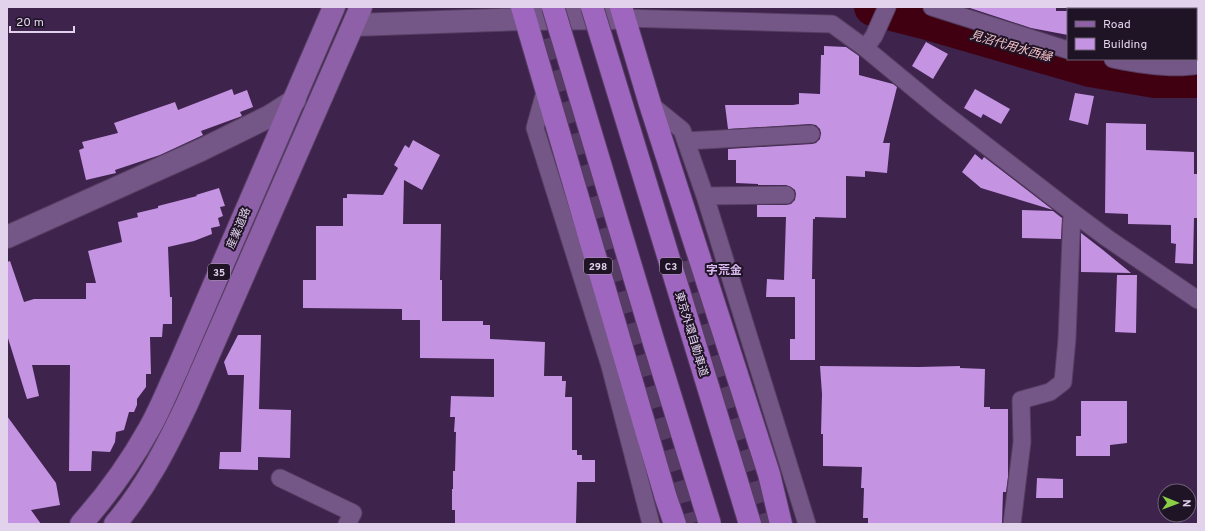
<svg xmlns="http://www.w3.org/2000/svg" width="1205" height="531" viewBox="0 0 1205 531" font-family="Overpass,'Noto Sans JP',sans-serif">
  <style>
    .lines { fill: none; stroke-linecap: round; stroke-linejoin: round }
    .river { stroke: #400011; stroke-width: 38 }
    .building { fill: #c493e1 }
    .highway-tunnel { stroke: #573d65; stroke-width: 22; stroke-dasharray: 22 11; stroke-linecap: butt }
    .street-casing { stroke: #563e62; stroke-width: 19 }
    .secondary-casing { stroke: #563e62; stroke-width: 24 }
    .primary-casing { stroke: #563e62; stroke-width: 24 }
    .highway-casing { stroke: #563e62; stroke-width: 24 }
    .street { stroke: #745786; stroke-width: 17 }
    .secondary { stroke: #745786; stroke-width: 22 }
    .primary { stroke: #8e60a8; stroke-width: 22 }
    .highway { stroke: #9f66bf; stroke-width: 22 }
    .highway-bridge-casing { stroke: #563e62; stroke-width: 24; stroke-linecap: butt }
    .highway-bridge { stroke: #9f66bf; stroke-width: 22 }
    .labels { text-anchor: middle; stroke-width: 4; stroke-linejoin: round; paint-order: stroke }
    .shield { fill: #1f1326; stroke: #a899b1; stroke-width: 1 }
    .shield-label { font-size: 10px; font-weight: bold; fill: #e2d2ec }
    .street-label { font-size: 11px; fill: #e2d2ec; stroke: #1f1326 }
    .water-label { font-size: 12px; font-style: italic; fill: #f7c3c8; stroke: #1f1326 }
    .neighbourhood-label { font-size: 12px; font-weight: bold; fill: #dabaee; stroke: #1f1326 }
  </style>
  <rect width="100%" height="100%" fill="#3e234d"/>
  <g class="lines">
    <path class="river" d="M873 7 924 20 1090 68 1155 79H1198"/>
  </g>
  <path class="building" d="M970 7H1056V11H1068V35L1031 28 970 8Z
    M926 42 948 54 933 79 912 66Z
    M824 46 846 47 859 56V75L893 84 897 87 883 143H890L887 173 865 171V177L846 176V218L815 217V219H813L812 279H815V360H790V339H795V297H766L767 279 784 280 786 217H757V205H786L791 204 795 200 796 194 795 190 791 187 786 185H758V184L736 183V160H728V149L812 144 816 143 820 139 821 133 820 129 816 125 810 124 728 129 725 105H793L799 104V93L820 94 821 55H824Z
    M232 89 234 95 247 90 253 107 240 112 242 116 201 131 203 135 160 155 115 170 116 173 86 180 79 150 84 148 82 142 118 133 114 123 175 102 178 110Z
    M975 89 1010 109 1001 124 983 114 981 118 964 108Z
    M1075 93 1094 96 1088 125 1069 120Z
    M1106 123 1146 124V150L1194 152V174H1198V218H1194L1193 264 1175 263 1176 244 1171 243V225L1128 224V214L1105 213Z
    M413 140 440 155 422 190 404 180 403 224H441L440 280H442V321H483V325H490V339L545 342 544 376H562V381H566L565 397H572V450H577V455H582V460H595V482H577L576 524H455V510H452V489H453V471H455L456 432H454L455 417H450L451 396 494 397V359L420 358V320H402V309L303 308V280H316V226H343V198H347V194L383 195 398 168 394 165 405 145 409 148Z
    M975 154 982 160 984 157 1053 210 981 188 962 172Z
    M219 188 225 206 220 207 223 216 218 218 220 226 211 228 212 234 194 241 168 247 170 297H172V324H163L162 337H150L151 374H146V387L137 399V405L134 412H129L124 430 116 432 115 442 110 452 92 451 91 471H69L70 365H32L39 396 27 399 7 335V262L10 261 24 302 34 299H86V283H96L88 251 122 242 118 222 138 217 137 213 158 208V206L197 196 196 195Z
    M1022 210 1053 211 1062 218 1061 239 1022 238Z
    M1081 233 1103 250 1131 273 1081 272Z
    M1117 275H1137L1136 333 1115 332Z
    M238 335H261L259 409 291 410 290 458 258 457V470L219 469 220 452H241L244 375H228L224 362Z
    M820 366 919 367 960 366V368L985 369 984 407H990V409H1008V477L1006 492H1003L1002 523 868 524V518H863L864 488H861L862 467 823 466V434H821L822 394Z
    M1081 401H1127V443L1110 445V456H1076V436H1081Z
    M7 416 56 483 60 505 31 510 41 524H7Z
    M1037 478 1063 479V498H1036Z"/>
  <g class="lines">
    <path class="highway-tunnel" d="M537 7 689 524
      M689 260 771 524"/>
    <defs>
      <path id="street" d="M932 7 1068 50
        M624 18 832 24 865 48 940 110 1072 212 1107 238 1198 300
        M865 48 874 36 887 7
        M1113 59C1137 64 1173 70 1198 65
        M546 88 535 128 610 366 651 524
        M650 104 682 130 705 196 807 524
        M686 141 811 134
        M705 196 786 195
        M280 478 353 513 347 524
        M1012 524 1022 442 1021 400 1050 392 1063 382 1067 339 1072 212"/>
      <path id="secondary" d="M354 25 525 19 624 18
        M7 237 201 150 270 116 295 100"/>
      <path id="primary" d="M81 524C107 495 130 463 149 429 160 410 168 389 177 370L334 7
        M115 524C146 488 167 446 187 404L361 7"/>
      <path id="highway" d="M522 7 666 498 675 524
        M621 7 650 104 769 474 781 524"/>
    </defs>
    <use href="#street" class="street-casing"/>
    <use href="#secondary" class="secondary-casing"/>
    <use href="#primary" class="primary-casing"/>
    <use href="#highway" class="highway-casing"/>
    <use href="#street" class="street"/>
    <use href="#secondary" class="secondary"/>
    <use href="#primary" class="primary"/>
    <use href="#highway" class="highway"/>
    <defs>
      <path id="highway-bridge" d="M553 7 654 343 710 524
        M592 7 750 524"/>
    </defs>
    <use href="#highway-bridge" class="highway-bridge-casing"/>
    <use href="#highway-bridge" class="highway-bridge"/>
  </g>
  <g class="labels">
    <g class="shield">
      <rect x="584" y="258" width="28" height="16" rx="3"/>
      <rect x="660" y="258" width="22" height="16" rx="3"/>
      <rect x="208" y="264" width="22" height="16" rx="3"/>
    </g>
    <g class="shield-label">
      <text x="598" y="270">298</text>
      <text x="671" y="270">C3</text>
      <text x="219" y="276">35</text>
    </g>
    <g class="street-label">
      <text transform="translate(238 228) rotate(-67)" y="4">産業道路</text>
      <text transform="translate(692 334) rotate(73)" y="4">東京外環自動車道</text>
    </g>
    <g class="water-label">
      <text transform="translate(1011 46) rotate(16)" y="4">見沼代用水西縁</text>
    </g>
    <g class="neighbourhood-label">
      <text x="724" y="274">字荒金</text>
    </g>
  </g>
  <rect width="1205" height="531" fill="none" stroke="#e2d2ec" stroke-width="16"/>
  <rect x="1067" y="8" width="130" height="52" fill="#1f1326" stroke="#6d5f75"/>
  <rect x="1075" y="21" width="20" height="6" fill="#8e60a8" stroke="#6d5f75"/>
  <text x="1103" y="28" font-size="12" fill="#e2d2ec">Road</text>
  <rect x="1075" y="38" width="20" height="12" fill="#c493e1" stroke="#6d5f75"/>
  <text x="1103" y="48" font-size="12" fill="#e2d2ec">Building</text>
  <g transform="translate(1177 503) rotate(91)"><circle r="19" fill="#1f1326" stroke="#6d5f75"/>
  <path d="M0-3L7 15L0 10L-7 15Z" fill="#8ace47"/>
  <text y="-6" font-size="11" font-weight="bold" text-anchor="middle" fill="#e2d2ec">N</text>
  </g>
  <path d="M10 26v6h64v-6" fill="none" stroke="#e2d2ec" stroke-width="2"/>
  <text x="16" y="26" font-size="12" fill="#e2d2ec" stroke="#1f1326" stroke-width="3" paint-order="stroke">20 m</text>
</svg>
